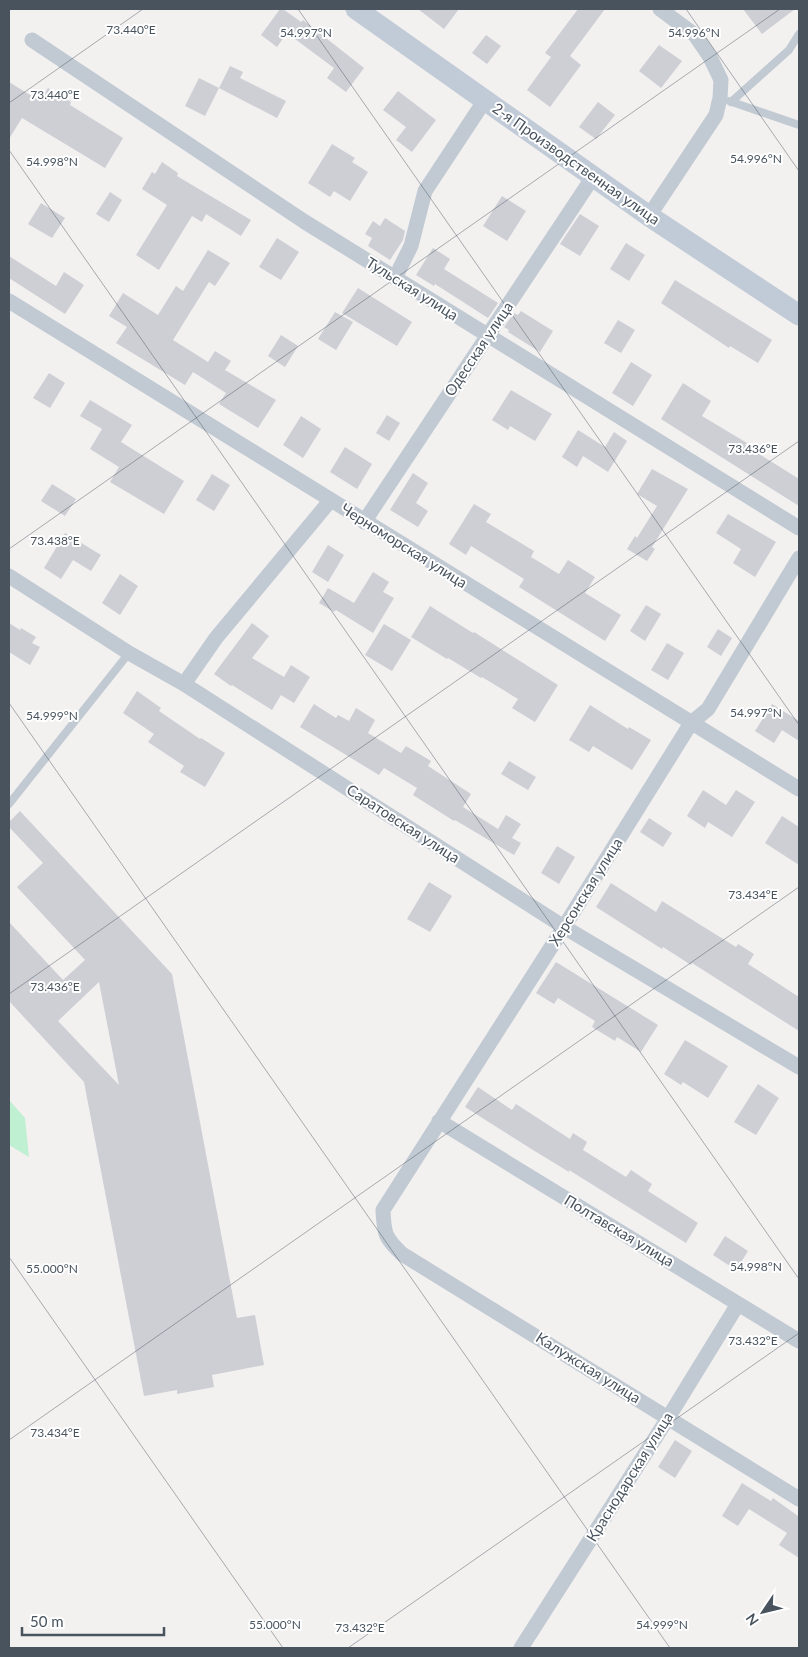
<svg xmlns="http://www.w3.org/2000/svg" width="808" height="1657" viewBox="0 0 808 1657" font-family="Lato,sans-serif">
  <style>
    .green { fill: #bff0d2 }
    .building { fill: #cdcfd5; fill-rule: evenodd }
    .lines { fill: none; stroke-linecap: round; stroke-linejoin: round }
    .lane { stroke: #c1cad2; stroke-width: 8 }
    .street { stroke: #c1cad2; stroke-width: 15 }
    .secondary { stroke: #c1cbd7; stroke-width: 21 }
    .ticks { fill: none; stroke: #48535e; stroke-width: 1; stroke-opacity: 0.45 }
    .labels { text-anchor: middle; stroke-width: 4; stroke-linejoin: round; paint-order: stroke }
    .street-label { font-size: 15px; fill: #48535e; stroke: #fff }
    .ticks-label { font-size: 12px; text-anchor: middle; fill: #48535e; stroke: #fff; stroke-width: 4; stroke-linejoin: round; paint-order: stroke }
  </style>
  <rect width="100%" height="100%" fill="#f3f0f0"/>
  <path class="green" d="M9 1100 25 1118 29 1157 9 1145Z"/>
  <path class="building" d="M280 9H283L301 22 303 20 364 68 346 92 327 78 334 68 287 33 277 47 261 35Z
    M418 9H459L444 29Z
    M578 9H605L570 56 581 65 550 107 527 90 551 57 545 53Z
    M743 9H795L762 34Z
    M486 35 501 46 487 64 472 53Z
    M659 45 682 61 661 88 639 71Z
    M230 66 243 72 240 78 286 101 277 118 219 88Z
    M199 78 219 88 205 116 185 106Z
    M9 82 40 101 48 88 71 102 70 105 123 138 105 168 22 118 9 139Z
    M398 91 436 120 412 152 396 140 406 127 383 110Z
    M598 102 615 115 596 139 579 127Z
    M332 144 355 158 352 162 368 172 350 201 334 191 330 197 308 183Z
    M162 162 178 173 177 176 251 220 241 236 206 214 202 222 192 216 159 270 136 255 167 205 142 189 152 172 155 174Z
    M110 192 122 200 109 222 96 214Z
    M502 196 526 211 507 241 483 226Z
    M41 203 65 218 52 238 28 224Z
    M580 214 599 226 580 256 560 244Z
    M385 218 405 231 403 240 390 260 368 246 372 238 365 234 373 221 380 226Z
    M277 238 299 252 281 280 259 267Z
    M626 243 645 255 629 281 610 269Z
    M433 248 450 259 444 269 498 303 488 318 435 284 434 286 416 275Z
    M208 250 230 263 215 286 209 282 173 340 208 362 215 351 231 361 225 370 276 400 258 428 219 404 226 393 193 372 185 385 116 343 127 327 109 316 123 293 158 315 176 286 183 291Z
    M9 256 56 286 64 272 84 285 65 314 9 278Z
    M675 280 772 340 758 363 730 346 729 348 661 303Z
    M358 288 412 322 397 346 342 313Z
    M521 311 553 331 540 352 508 332 509 330 504 327 514 313 518 315Z
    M335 312 353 322 336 350 318 339Z
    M618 320 635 330 621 353 604 343Z
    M281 335 298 346 285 367 268 356Z
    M631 362 652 375 633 406 612 393Z
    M49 373 65 383 50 408 33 398Z
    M683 383 711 401 702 416 747 443 745 445 799 479V506L661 419Z
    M511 390 552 414 535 441 510 426 508 430 492 420Z
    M90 400 132 425 121 442 184 481 164 514 110 482 119 467 90 449 102 429 80 416Z
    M387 415 400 423 389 441 376 433Z
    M301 416 321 429 303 458 283 445Z
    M578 430 605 447 614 432 627 441 608 472 583 456 577 467 562 457Z
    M345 447 372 464 357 489 330 472Z
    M652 469 688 489 652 547 655 549 647 561 627 549 635 536 637 538 657 506 637 494Z
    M413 473 428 483 416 503 428 511 418 527 390 510Z
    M212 474 230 485 214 511 196 500Z
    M52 484 76 499 65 516 41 501Z
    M474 504 491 514 486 522 534 551 531 557 559 574 568 560 595 577 585 593 621 615 605 641 519 587 524 579 471 546 466 555 449 544Z
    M728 514 776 542 755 577 733 563 741 549 716 533Z
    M65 533 101 555 91 571 73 560 61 579 44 568Z
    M328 545 344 555 328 582 312 572Z
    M373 572 389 582 383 592 394 598 373 633 336 610 334 612 319 603 328 588 354 603Z
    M120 574 138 586 120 615 102 603Z
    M646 605 661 614 645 641 630 631Z
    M430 606 473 633 474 632 558 685 535 722 512 708 518 699 482 677 481 678 448 658 447 659 411 637Z
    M9 623 20 630 21 628 36 637 32 643 40 647 30 665 9 652Z
    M252 623 269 636 252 658 284 677 291 665 310 677 294 703 281 695 272 710 232 685 231 686 214 674Z
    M384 624 411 640 392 671 365 655Z
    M718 629 732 638 721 656 707 647Z
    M667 643 684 653 668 680 651 670Z
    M137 691 161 708 159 711 200 739 201 738 225 753 205 787 180 772 184 766 148 742 154 734 123 713Z
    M314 704 336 718 338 715 349 721 356 708 375 720 368 733 401 753 406 746 431 761 428 766 471 794 463 807 498 829 506 815 521 824 512 838 521 843 514 855 455 820 454 821 413 795 417 788 384 768 379 775 300 727Z
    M772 704 799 721V741L782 730 774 743 755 731Z
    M590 705 628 729 629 727 651 740 632 770 593 746 589 752 569 740Z
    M509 761 536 777 528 790 501 774Z
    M703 790 726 805 736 790 755 802 732 837 708 822 705 828 687 816Z
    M20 811 172 974 237 1318 255 1315 264 1365 212 1375 214 1387 177 1394V1390L144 1396 84 1082 9 1001V922L63 980 85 960 17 887 43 863 9 827V822ZM99 982 119 1085 58 1021Z
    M782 816 799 827V865L765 843Z
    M649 818 672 833 663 847 640 832Z
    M557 846 575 857 559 884 541 873Z
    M429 882 452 896 430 932 407 919Z
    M611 883 656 912 662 901 736 947 738 944 754 954 748 964 799 997V1031L692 963 691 965 663 947 662 949 596 907Z
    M556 962 658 1025 641 1052 617 1037 615 1041 592 1027 595 1021 558 998 554 1004 536 993Z
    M685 1040 728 1066 708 1098 683 1082 681 1085 664 1074Z
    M758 1084 779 1098 756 1135 734 1122Z
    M478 1087 512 1110 516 1104 570 1139 573 1133 587 1142 583 1150 626 1177 631 1170 652 1184 648 1191 698 1223 686 1243 569 1170V1172L533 1150 465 1107Z
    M725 1236 748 1251 736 1270 713 1255Z
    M675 1440 692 1451 675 1478 658 1467Z
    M742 1483 771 1501 773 1498 798 1516 799 1513V1558L779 1545 787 1533 749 1509 738 1526 722 1516Z"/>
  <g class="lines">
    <path class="lane" d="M729 101 799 125
      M731 102 789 50 799 34
      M9 804 129 653"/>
    <path class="street" d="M32 40 305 222 799 528
      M649 216 716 115 720 98 721 80 710 57 695 35 660 9
      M395 278 411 246 425 191 485 100
      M9 301 799 789
      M364 522 593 177
      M799 558 708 709 691 723 564 927 383 1210C384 1234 385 1238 402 1254L799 1499
      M9 576 129 653 184 684 564 927 799 1067
      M184 684 216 638 330 501
      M439 1121 799 1341
      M521 1648 668 1418 738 1304"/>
    <path class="secondary" d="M356 9 649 216 799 315"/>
  </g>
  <path class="ticks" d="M298 9 799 725M686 9 799 171M9 103 143 9M9 150 799 1279M9 549 780 9M9 703 670 1648M9 994 799 441M9 1257 283 1648M9 1440 799 887M348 1648 799 1333"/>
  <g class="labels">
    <g class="street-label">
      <text transform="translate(576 164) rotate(35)" y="5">2-я Производственная улица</text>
      <text transform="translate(412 289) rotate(32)" y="5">Тульская улица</text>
      <text transform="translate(479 349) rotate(-56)" y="5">Одесская улица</text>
      <text transform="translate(404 546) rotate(32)" y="5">Черноморская улица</text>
      <text transform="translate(403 824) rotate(33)" y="5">Саратовская улица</text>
      <text transform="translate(586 892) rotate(-58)" y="5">Херсонская улица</text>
      <text transform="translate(619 1231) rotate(31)" y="5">Полтавская улица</text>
      <text transform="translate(588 1368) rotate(32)" y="5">Калужская улица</text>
      <text transform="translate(630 1477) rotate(-58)" y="5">Краснодарская улица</text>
    </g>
  </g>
  <g class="ticks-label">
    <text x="131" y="34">73.440°E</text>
    <text x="694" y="37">54.996°N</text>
    <text x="306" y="37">54.997°N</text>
    <text x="55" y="99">73.440°E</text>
    <text x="756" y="163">54.996°N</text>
    <text x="52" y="166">54.998°N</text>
    <text x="753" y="453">73.436°E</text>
    <text x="55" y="545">73.438°E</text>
    <text x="756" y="717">54.997°N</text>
    <text x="52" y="720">54.999°N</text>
    <text x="753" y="899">73.434°E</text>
    <text x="55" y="991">73.436°E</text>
    <text x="756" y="1271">54.998°N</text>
    <text x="52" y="1273">55.000°N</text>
    <text x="753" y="1345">73.432°E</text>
    <text x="55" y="1437">73.434°E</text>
    <text x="275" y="1629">55.000°N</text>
    <text x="662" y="1629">54.999°N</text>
    <text x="360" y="1632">73.432°E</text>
  </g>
  <rect width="808" height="1657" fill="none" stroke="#48535e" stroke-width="20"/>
  <g transform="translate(763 1612) rotate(235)" stroke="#ffffff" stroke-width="4" paint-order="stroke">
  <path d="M0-4L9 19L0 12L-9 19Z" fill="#48535e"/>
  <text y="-8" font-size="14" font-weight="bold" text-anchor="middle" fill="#48535e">N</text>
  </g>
  <path d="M22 1627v8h142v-8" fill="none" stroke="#48535e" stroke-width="2.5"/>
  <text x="30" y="1627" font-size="15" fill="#48535e" stroke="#ffffff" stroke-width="4" paint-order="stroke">50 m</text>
</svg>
